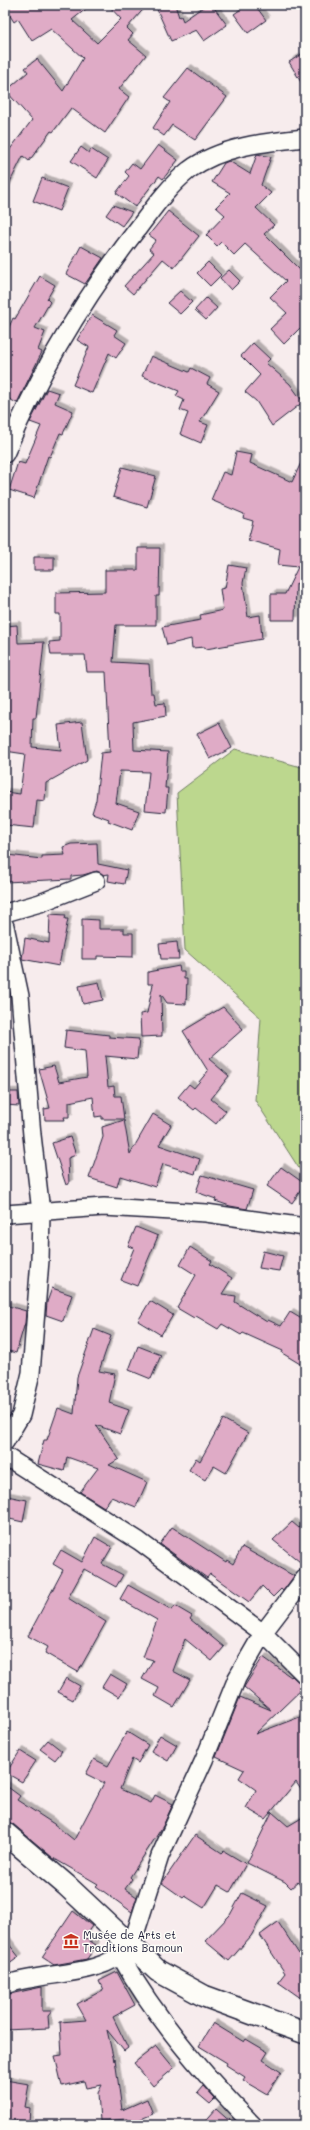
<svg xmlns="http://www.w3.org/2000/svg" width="310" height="2130" viewBox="0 0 310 2130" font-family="Mali,sans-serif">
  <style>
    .green { fill: #bcd78e; stroke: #6f7c64 }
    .building { fill: #dfabc6; stroke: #22223b; filter: url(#shadow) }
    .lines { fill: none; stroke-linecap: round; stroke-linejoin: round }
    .minor-casing { stroke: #22223b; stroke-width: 20 }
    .tertiary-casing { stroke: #22223b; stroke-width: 24 }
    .minor { stroke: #fdfcf7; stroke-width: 17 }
    .tertiary { stroke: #fdfcf7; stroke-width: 21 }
    .labels { text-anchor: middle; stroke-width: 3; stroke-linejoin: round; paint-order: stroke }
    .poi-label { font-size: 11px; fill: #22223b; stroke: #fdfcf7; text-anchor: start }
  </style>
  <defs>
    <filter id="shadow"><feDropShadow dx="3.5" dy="-3.5" stdDeviation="0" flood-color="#0004"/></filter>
  </defs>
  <rect width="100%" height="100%" fill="#f7eced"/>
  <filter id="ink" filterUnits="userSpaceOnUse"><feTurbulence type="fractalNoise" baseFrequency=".025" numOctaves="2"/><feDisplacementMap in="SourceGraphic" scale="8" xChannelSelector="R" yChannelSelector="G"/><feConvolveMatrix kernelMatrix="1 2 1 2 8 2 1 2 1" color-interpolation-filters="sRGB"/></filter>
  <g filter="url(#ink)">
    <path class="green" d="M235 749 305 768V1174L302 1173 255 1100 261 1018 185 950 177 793Z"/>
    <path class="building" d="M5 5H91L72 20 97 43 121 19 108 5H147L127 28 133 34 128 40 146 55 119 89 129 97 105 133 71 108 53 132 51 131 29 161 23 156 5 192V156L32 120 6 91 28 72 25 68 37 59 63 91 83 58 51 29 32 41 18 19 14 22 5 8Z
      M155 5H175L179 17 181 16 183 21 206 5H212L227 25 204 41 196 30 171 41Z
      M247 5H255L266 20 248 33 234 14Z
      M305 52V89L289 62Z
      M188 68 227 97 195 140 172 125 164 136 153 128 170 102 164 98Z
      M158 145 178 160 163 179 159 176 135 207 116 193 129 176 125 172 132 163 140 169Z
      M81 147 89 153 91 149 108 160 97 178 71 161Z
      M257 154 271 157 261 185 271 193 256 208 274 225 264 234 305 275V323L284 344 270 329 287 313 270 297 286 281 245 244 234 255 221 242 217 246 206 235 225 215 216 207 230 193 212 182 224 163 229 161 250 174Z
      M42 178 68 188 59 211 33 201Z
      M113 205 132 212 122 226 106 215Z
      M168 211 199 236 174 268 163 259 133 294 124 286 154 253 149 249 156 240 149 235Z
      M81 246 103 258 85 284 66 274Z
      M208 262 221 275 210 286 197 273Z
      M229 270 240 281 231 290 220 278Z
      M40 276 55 285 47 299 50 302 35 328 45 332 38 350 42 352 17 403 5 397V336L13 318 15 319Z
      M180 291 192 302 180 314 167 303Z
      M206 298 217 308 206 320 195 310Z
      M92 315 117 330 114 335 126 343 116 358 109 353 92 393 73 385 89 347 77 340Z
      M253 343 270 359 266 363 290 384 303 402 272 426 256 401 245 392 260 375 241 356Z
      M151 356 189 372 191 368 210 378 207 384 219 391 200 422 208 425 201 443 180 434 188 413 180 410 184 400 176 396 179 391 142 376Z
      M47 389 59 393 55 403 73 411 63 434 60 433 50 457 48 456 34 498 9 490 18 462 25 464 41 426 30 422Z
      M236 452 252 455 250 463 292 482 305 454V588L296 583 295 620H271V594H285L298 567 278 565 280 549 248 540 253 521 243 518 244 514 211 500 223 472 231 475Z
      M122 467 156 476 147 507 113 497Z
      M138 548H160L159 596H156V625H116L113 662 149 664 151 693H154L156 704 165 703 166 716 133 722 134 750 168 752 165 788H168L166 812 145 810 149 772 120 771 116 803 139 811 132 830 108 821 109 819 92 813 96 800 101 753 110 752 106 672H87L85 655H51L49 642 60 641V614H56V593L105 592V570H138Z
      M34 557H54V570H34Z
      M229 565 246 568 243 583 248 617 260 615 262 639 206 649 205 647 192 648 191 639 167 645 162 627 201 620 200 615 223 610 220 589 225 588Z
      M17 625 18 643 44 642 36 718H33L32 747 61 750 58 725 82 722 87 760 46 783 45 801 37 800 34 828 5 825V792L20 794 25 754 5 751V626Z
      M219 723 232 748 210 759 197 734Z
      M97 843 98 864 127 870 124 884 108 881 109 874 103 875 97 871 83 875 71 876V879L5 882 7 855 42 859V856L65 855 63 847 71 844Z
      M50 914 66 915 65 919H68L59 966 22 959 25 938 49 943Z
      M82 919 99 920V929H124V933H133V957L97 956V959H82Z
      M177 942 179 959H161L159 944Z
      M179 966 180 971H184V979H187L186 1004 167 1003 161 994 162 1036 141 1037 140 1014 147 1013 153 984H148V972Z
      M99 982 103 1000 83 1004 79 986Z
      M223 1007 243 1029 209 1059 229 1076 211 1099 226 1111 216 1124 196 1108 194 1110 178 1097 189 1084 194 1088 208 1071 183 1031Z
      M66 1030 109 1035V1037L139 1039 137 1059 105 1056 108 1087 114 1086 115 1096H121L124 1119H102V1116L95 1117 93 1097 69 1102V1117H64L65 1120H45L44 1109 50 1108 39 1069 54 1066 59 1082 87 1077 85 1051 64 1048Z
      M5 1092H18L19 1106 5 1105Z
      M153 1114 171 1125 159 1145 200 1159 195 1174 163 1164 155 1187 120 1176 117 1187 89 1178 103 1137 102 1127 124 1120 130 1154Z
      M70 1137 76 1155 68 1158 69 1184 66 1185 52 1143Z
      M281 1167 305 1184 292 1203 267 1186Z
      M202 1175 253 1190 247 1209 230 1206 215 1201 216 1199 196 1192Z
      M136 1227 158 1236 137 1286 121 1280 134 1248 128 1246Z
      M190 1247 212 1261 210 1264 232 1278 222 1294 236 1296 235 1302 267 1322 268 1320 281 1326 290 1312 305 1321V1367L282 1353 283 1351 243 1333 241 1335 222 1324 218 1329 196 1316 194 1318 177 1308 196 1275 180 1265Z
      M263 1251 283 1256 279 1271 259 1268Z
      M52 1288 72 1295 63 1321 46 1315 47 1302Z
      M150 1301 173 1315 161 1335 138 1321Z
      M5 1305 26 1311 25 1323 16 1353 5 1350Z
      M94 1329 111 1336 99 1371 115 1374 109 1403 129 1410 120 1434 96 1425 119 1459 109 1465 147 1482 136 1507 111 1497 104 1507 80 1492 98 1468 67 1457 64 1471 38 1464 44 1440H47L58 1408 74 1414 77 1377Z
      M138 1346 161 1355 151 1379 129 1370Z
      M223 1419 248 1433 226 1473 214 1466 205 1480 189 1470 196 1458 200 1461Z
      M7 1496 27 1500 23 1522 5 1518Z
      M292 1522 299 1528 305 1522V1566L273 1540Z
      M172 1527 226 1562 227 1560 233 1564 242 1547 294 1576 283 1591 281 1589 273 1597 262 1586 249 1602 210 1574 207 1578 160 1544Z
      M95 1537 112 1547 102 1564 123 1575 116 1587 84 1569 68 1598 106 1622 78 1672 45 1653 48 1647 28 1636 63 1570 53 1564 61 1550 82 1562Z
      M128 1585 172 1610 175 1606 192 1616 190 1619 224 1647 212 1661 185 1639 173 1671 190 1680 174 1707 155 1696 159 1688 142 1679 153 1660 143 1657 157 1620 120 1599Z
      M263 1657 291 1677 292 1676 304 1687 255 1734 305 1715V1796L296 1782 265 1819 246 1808 256 1790 239 1778 244 1770 216 1757 240 1697 271 1710 244 1687Z
      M110 1674 127 1684 119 1697 102 1687Z
      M66 1678 80 1686 73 1700 58 1692Z
      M127 1732 148 1745 138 1763 132 1759 120 1789 151 1803 155 1795 173 1804 163 1826 130 1877 132 1879 125 1889 137 1897 132 1912 96 1886 98 1884 53 1858 13 1824 5 1821V1785L20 1796 17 1800 54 1824 74 1840 104 1783 86 1774 94 1759 108 1766Z
      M160 1735 177 1745 168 1761 151 1751Z
      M48 1740 62 1751 55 1760 40 1749Z
      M20 1751 36 1761 22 1782 6 1773Z
      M272 1812 288 1826 305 1816V1895L298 1882 291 1888 285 1882 247 1863Z
      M195 1835 222 1853 224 1851 246 1864 230 1892 218 1885 204 1908 185 1896 183 1898 162 1883Z
      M242 1893 268 1906 251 1936 229 1961 205 1941 230 1915Z
      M73 1911 92 1926 84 1937 96 1945 87 1959 54 1965 42 1957Z
      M278 1922 301 1957 305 1960V2001L278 1982 285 1973 260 1935Z
      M5 1939 19 1957 5 1967Z
      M117 1972 135 2005 113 2017 128 2048 124 2051 107 2030 114 2061 115 2059 122 2110 147 2099 153 2114 129 2124 127 2119 100 2121 98 2093 102 2085 86 2088 84 2081 62 2086 55 2056 62 2055 60 2022 86 2020 77 2004 103 1990 99 1981Z
      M42 1987V2011H52L48 2016 49 2028 5 2030V1995Z
      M213 2023 244 2042 246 2039 268 2052 263 2060 281 2072 267 2094 243 2080 245 2077 226 2065 227 2063 199 2046Z
      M156 2046 174 2068 153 2086 134 2063Z
      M5 2080 29 2084 25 2107 30 2108 29 2122 5 2119Z
      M203 2086 215 2099 210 2104 197 2093Z
      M216 2109 234 2125H202Z"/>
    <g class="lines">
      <defs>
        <path id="minor" d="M5 454C39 373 85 296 139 227 154 207 169 186 189 170 222 146 266 142 305 138
          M5 913 40 903 96 881
          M5 926 20 996 32 1135 41 1212 40 1260 31 1373 21 1415 5 1442
          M5 1214 104 1207 206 1213 305 1227
          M5 1456 139 1541 263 1633 305 1675
          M121 1957C156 2019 203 2074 253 2125
          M5 1985C47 1970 97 1979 131 1947L160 1856 204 1760 237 1678 263 1633 305 1578"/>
        <path id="tertiary" d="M5 1833 66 1885 158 1971 204 1996 305 2033"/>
      </defs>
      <use href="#minor" class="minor-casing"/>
      <use href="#tertiary" class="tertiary-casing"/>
      <use href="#minor" class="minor"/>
      <use href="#tertiary" class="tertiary"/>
    </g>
  </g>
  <defs>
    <symbol id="museum-bare" viewBox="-9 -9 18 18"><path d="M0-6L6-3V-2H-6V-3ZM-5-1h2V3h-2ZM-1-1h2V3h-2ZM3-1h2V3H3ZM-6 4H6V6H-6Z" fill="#c8321e" stroke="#fdfcf7" stroke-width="2.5" paint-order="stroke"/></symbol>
  </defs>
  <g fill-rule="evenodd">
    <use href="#museum-bare" x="60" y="1930" width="22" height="22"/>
  </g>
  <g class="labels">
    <g class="poi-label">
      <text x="83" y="1939">Musée de Arts et<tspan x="83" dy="13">Traditions Bamoun</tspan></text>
    </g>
  </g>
  <rect width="310" height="2130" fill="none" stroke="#fdfcf7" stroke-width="20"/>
  <rect x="10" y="10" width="290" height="2110" fill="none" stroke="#22223b" stroke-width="1.5" filter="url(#ink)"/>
</svg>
